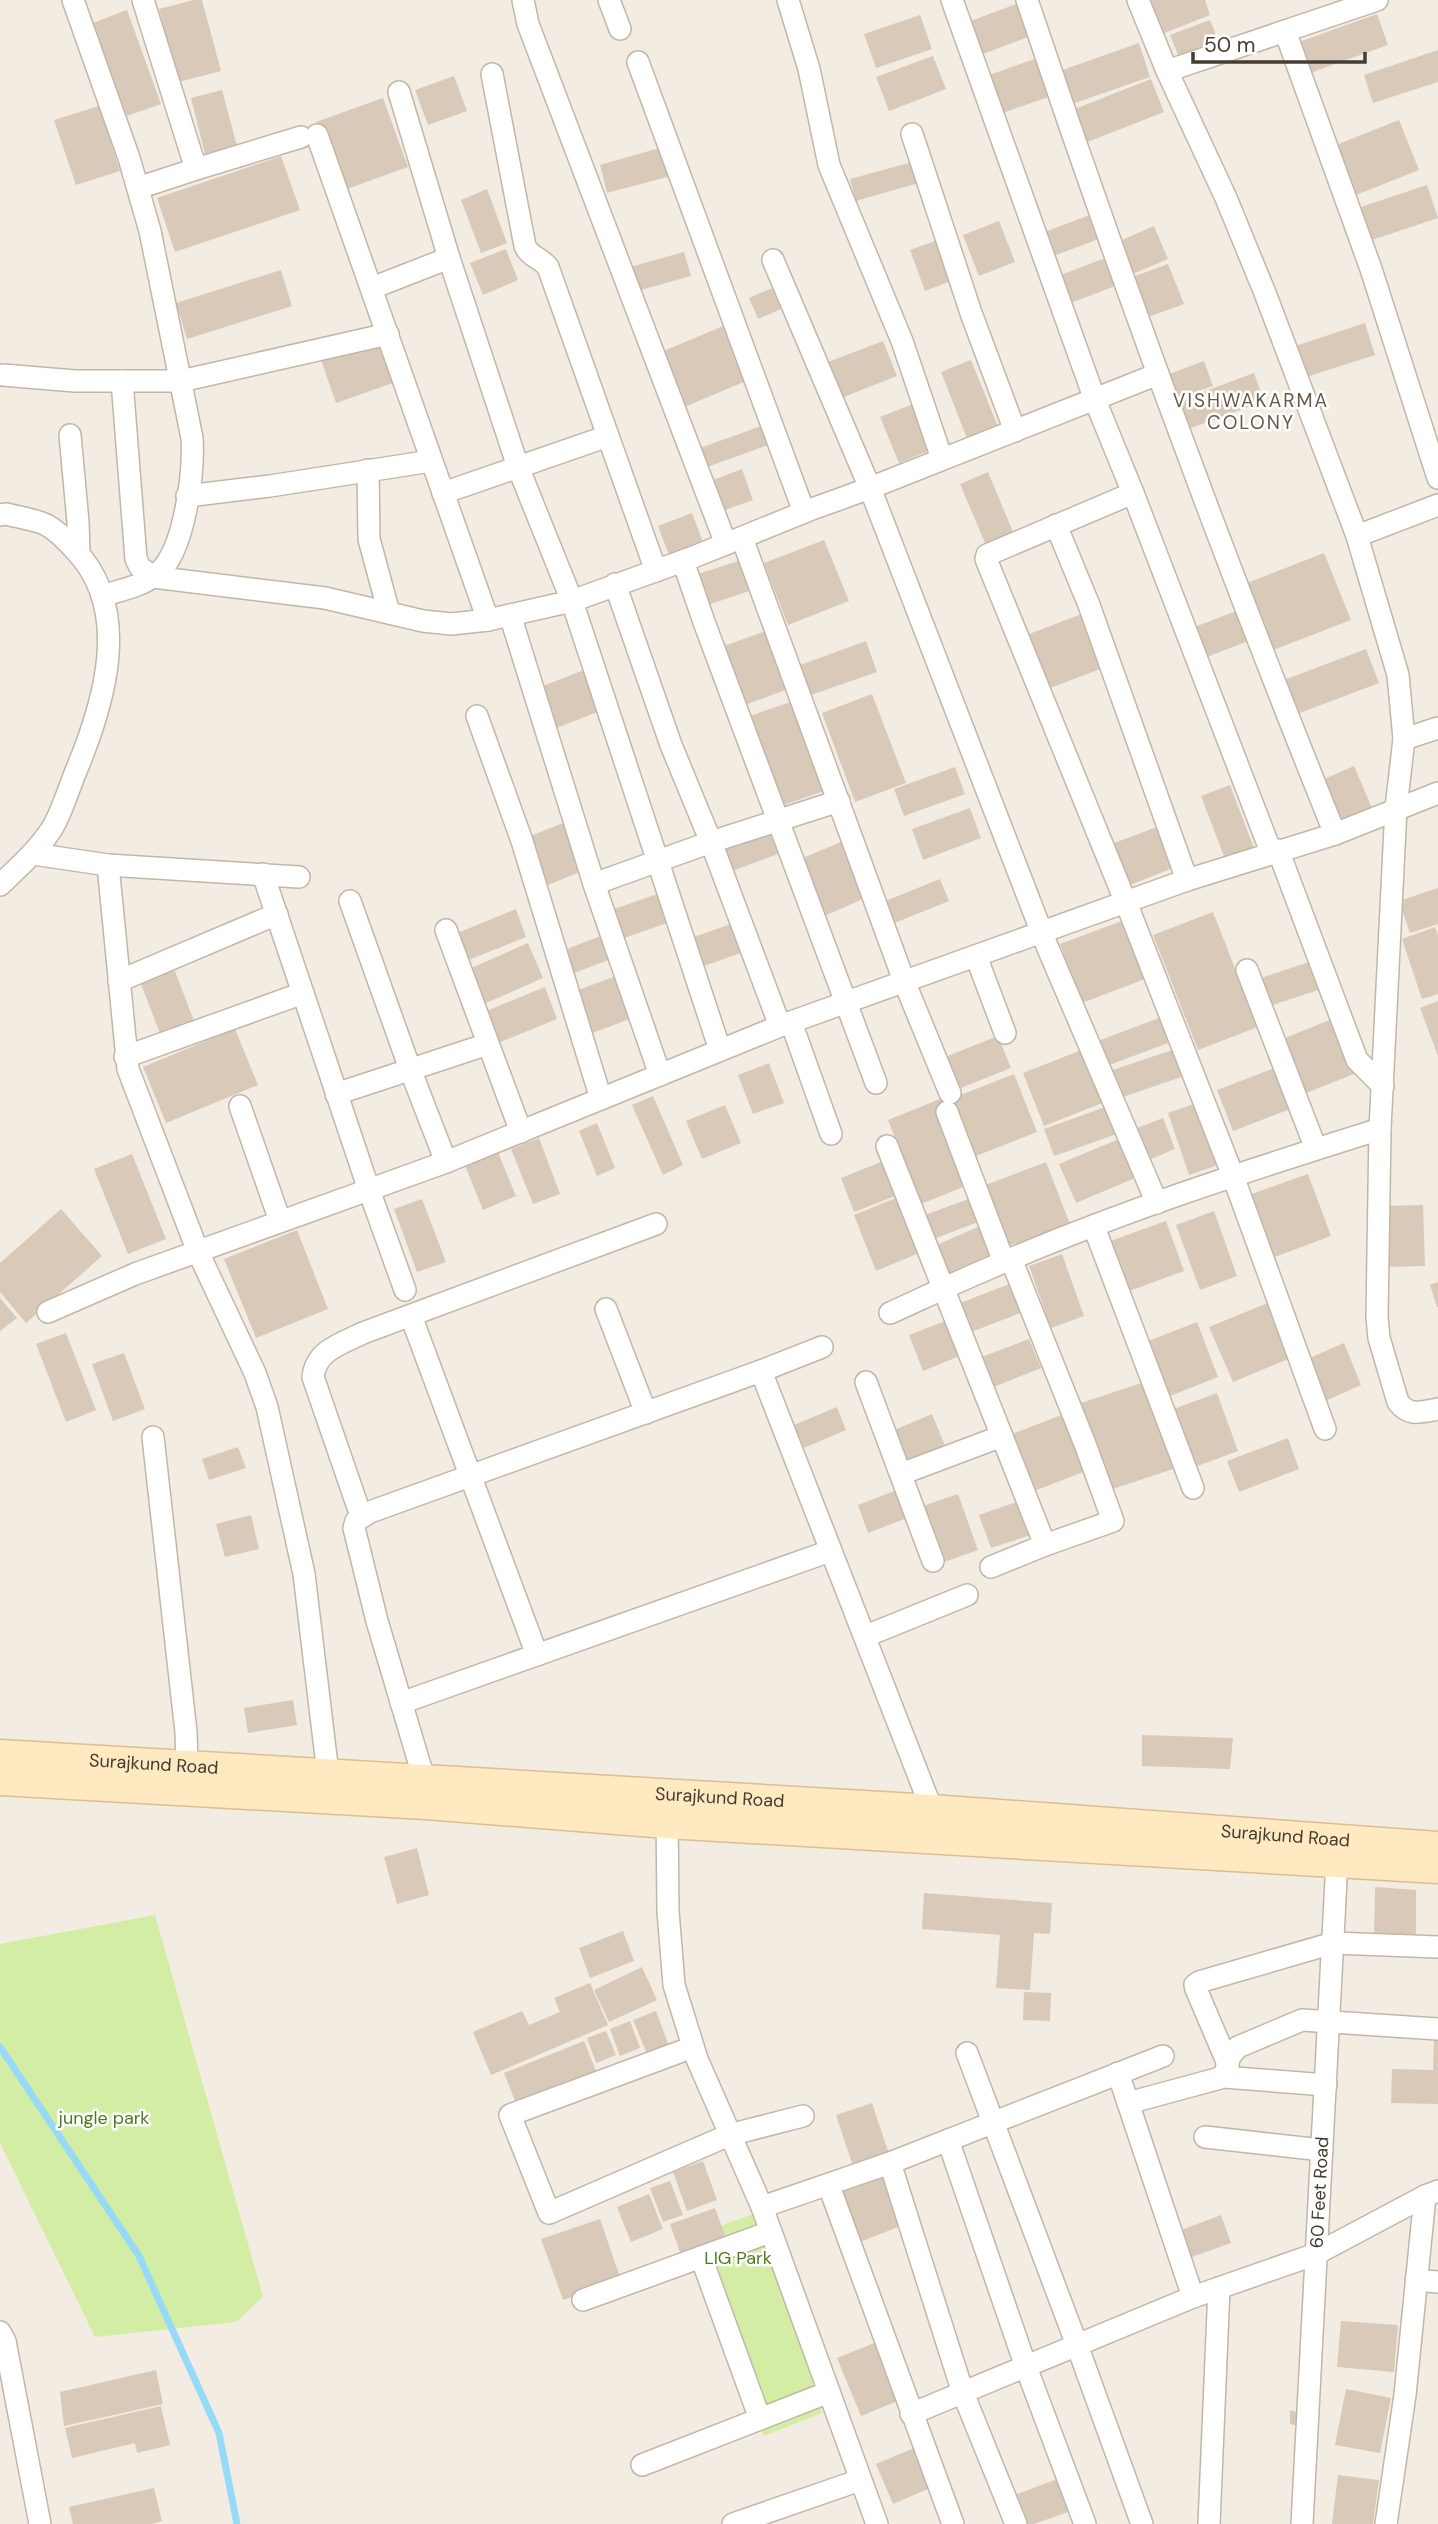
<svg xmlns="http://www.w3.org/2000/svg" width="1438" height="2524" viewBox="0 0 1438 2524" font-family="'DM Sans',sans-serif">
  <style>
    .green { fill: #d4eda5 }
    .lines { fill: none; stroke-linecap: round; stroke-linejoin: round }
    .stream { stroke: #96daf8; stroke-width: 7 }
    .building { fill: #d9c9b9 }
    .street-casing { stroke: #c2b6a7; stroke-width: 24 }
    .secondary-casing { stroke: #dbbf8e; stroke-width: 33 }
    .street { stroke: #fff; stroke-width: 21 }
    .secondary { stroke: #ffe9c0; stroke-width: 30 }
    .labels { text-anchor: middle; stroke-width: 5; stroke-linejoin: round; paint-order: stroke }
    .street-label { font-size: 18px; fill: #453c32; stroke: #fff }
    .park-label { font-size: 18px; fill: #4c7c20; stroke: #fff }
    .neighbourhood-label { font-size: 19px; letter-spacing: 2px; fill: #695848; stroke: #fff }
  </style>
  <rect width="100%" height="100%" fill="#f3ece2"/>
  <path class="green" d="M155 1915 263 2297 236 2322 95 2337 0 2143V1944Z
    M759 2212 822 2413 764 2436 695 2235Z"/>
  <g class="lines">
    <path class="stream" d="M0 2047 139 2256 219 2433 237 2524"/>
  </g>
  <path class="building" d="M194 0H202L221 71 179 82 159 9Z
    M1148 0H1205L1210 15 1162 34Z
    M1024 1 1036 34 975 57 963 24Z
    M127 10 161 104 127 116 93 23Z
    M1377 14 1388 45 1310 73 1299 42Z
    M920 15 932 49 876 68 864 34Z
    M1210 20 1221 47 1181 62 1170 35Z
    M1139 43 1150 77 1069 105 1057 72Z
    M1438 50V82L1373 103 1364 75Z
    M933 56 946 89 889 111 876 77Z
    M1043 56 1057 94 994 116 981 78Z
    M454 76 467 111 428 125 415 90Z
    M1151 79 1164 112 1085 143 1072 110Z
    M222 90 237 146 205 154 191 98Z
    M383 98 408 167 341 191 316 122Z
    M99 106 120 171 76 185 54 120Z
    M1399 120 1419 170 1351 197 1331 147Z
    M663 147 671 176 607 193 600 165Z
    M281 156 300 210 175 252 157 198Z
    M916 161 922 182 856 201 850 179Z
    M1427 185 1438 218 1372 240 1361 207Z
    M487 189 507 243 481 253 461 200Z
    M1098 212 1107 236 1048 258 1039 234Z
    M999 221 1015 262 979 276 963 235Z
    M1154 226 1168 259 1128 276 1115 243Z
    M941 239 956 279 925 291 910 250Z
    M506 249 518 280 483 295 470 263Z
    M684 252 691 276 637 291 630 267Z
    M1113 255 1123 283 1063 306 1053 278Z
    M1168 264 1184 304 1145 318 1130 278Z
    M281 270 292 306 187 339 176 303Z
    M772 288 781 309 758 319 749 298Z
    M1365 323 1375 355 1303 378 1292 347Z
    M723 326 746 381 682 408 659 353Z
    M378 340 393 383 336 403 321 360Z
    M883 341 897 376 836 400 823 364Z
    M971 360 999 429 968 441 941 372Z
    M1204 361 1213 386 1178 398 1169 374Z
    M1254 373 1264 401 1186 430 1176 402Z
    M913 404 931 450 899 463 880 417Z
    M764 425 771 444 707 467 700 448Z
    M742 469 753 500 725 510 713 480Z
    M988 472 1016 539 988 550 960 484Z
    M692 513 703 542 669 555 658 526Z
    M824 540 849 601 788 625 764 563Z
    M1324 553 1351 620 1273 650 1247 583Z
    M741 560 752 590 708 605 698 574Z
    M1244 608 1256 638 1199 660 1187 630Z
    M1087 612 1108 666 1045 690 1024 636Z
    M766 631 788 689 740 707 718 648Z
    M866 641 877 672 811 695 800 665Z
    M1366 649 1379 683 1297 714 1284 680Z
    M589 668 605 709 554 729 538 688Z
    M872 694 906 783 855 802 822 713Z
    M799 699 830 789 778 807 747 717Z
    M1354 766 1372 808 1340 821 1322 780Z
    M955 767 965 794 904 816 894 789Z
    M1230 785 1254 848 1225 859 1201 796Z
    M970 808 981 838 923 860 912 829Z
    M568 821 587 869 543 887 523 839Z
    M1157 827 1173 868 1130 885 1114 843Z
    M769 831 778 854 727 873 719 849Z
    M846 840 870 896 822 917 798 860Z
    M940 879 949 901 892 924 883 902Z
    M1438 888V924L1410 933 1399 901Z
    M663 892 673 921 624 938 614 909Z
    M516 909 526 937 466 961 455 934Z
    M1213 912 1258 1027 1198 1050 1153 935Z
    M1122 921 1145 979 1082 1003 1060 944Z
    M737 922 747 951 695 969 685 940Z
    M1435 927 1438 936V994L1422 999 1402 939Z
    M606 934 616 957 569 975 559 952Z
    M528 943 543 978 484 1004 469 969Z
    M1318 959 1327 987 1264 1008 1255 980Z
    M173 966 197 1029 163 1041 139 979Z
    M619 975 635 1017 587 1035 570 993Z
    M545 987 557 1019 498 1043 486 1011Z
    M1438 1001V1056L1420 1008Z
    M1162 1017 1171 1042 1104 1067 1095 1042Z
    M1337 1017 1359 1072 1296 1097 1275 1042Z
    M235 1029 258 1085 166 1123 143 1067Z
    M998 1036 1011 1068 958 1089 945 1057Z
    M1084 1049 1105 1102 1044 1126 1023 1073Z
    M1175 1049 1184 1076 1120 1098 1110 1071Z
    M769 1063 784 1103 753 1114 738 1075Z
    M1277 1067 1293 1108 1233 1131 1217 1090Z
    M1014 1074 1037 1132 976 1156 953 1098Z
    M653 1096 683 1165 663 1175 632 1105Z
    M940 1099 973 1183 921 1204 888 1120Z
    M1199 1102 1221 1164 1189 1175 1168 1113Z
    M725 1105 741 1143 702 1159 686 1121Z
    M1108 1106 1117 1134 1054 1156 1044 1129Z
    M1163 1118 1175 1149 1144 1162 1132 1130Z
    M597 1123 615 1168 597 1176 579 1131Z
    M539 1138 560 1194 533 1204 511 1149Z
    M1119 1139 1135 1178 1076 1203 1059 1164Z
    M497 1150 516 1196 483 1210 464 1163Z
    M132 1154 166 1239 128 1254 94 1169Z
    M886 1160 900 1194 854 1212 841 1178Z
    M1046 1162 1070 1224 1006 1247 983 1186Z
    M1308 1174 1331 1236 1269 1259 1246 1196Z
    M901 1196 924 1251 876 1271 854 1215Z
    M977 1196 986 1219 931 1240 922 1216Z
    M422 1199 446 1262 417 1272 394 1209Z
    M1423 1205 1425 1266 1389 1267 1386 1206Z
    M61 1209 102 1256 26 1323 0 1292V1263Z
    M1214 1211 1237 1276 1200 1290 1176 1225Z
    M1166 1221 1184 1271 1124 1293 1105 1243Z
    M987 1223 1000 1254 944 1277 932 1247Z
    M297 1230 328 1309 256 1338 224 1259Z
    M1062 1254 1084 1316 1051 1328 1029 1266Z
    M1438 1282V1307H1437L1430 1285Z
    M1012 1283 1023 1312 966 1334 955 1305Z
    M0 1298 17 1318 0 1331Z
    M1270 1302 1293 1357 1233 1382 1209 1327Z
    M948 1320 962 1355 923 1371 909 1335Z
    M1197 1322 1218 1377 1165 1398 1143 1343Z
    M66 1333 96 1410 66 1422 36 1344Z
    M1029 1339 1041 1368 991 1388 979 1358Z
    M1344 1343 1361 1385 1323 1402 1305 1360Z
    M124 1353 145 1409 113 1421 92 1364Z
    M1144 1382 1173 1469 1110 1490 1081 1403Z
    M1217 1393 1238 1451 1192 1468 1171 1410Z
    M837 1407 846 1430 804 1448 794 1425Z
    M932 1414 948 1453 908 1470 892 1431Z
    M1064 1414 1086 1471 1034 1491 1012 1434Z
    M1288 1438 1299 1469 1239 1492 1227 1461Z
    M238 1447 246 1468 209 1480 202 1459Z
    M897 1490 907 1518 868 1533 858 1505Z
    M958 1494 978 1550 941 1563 920 1507Z
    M1022 1500 1034 1534 991 1548 979 1515Z
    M251 1515 259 1549 225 1557 216 1524Z
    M293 1700 297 1725 248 1733 244 1708Z
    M1142 1735 1233 1738 1230 1769 1142 1766Z
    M417 1848 429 1895 397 1904 384 1857Z
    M1375 1887 1416 1890V1938L1374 1939Z
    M924 1893 1052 1903 1050 1934 1034 1933 1030 1990 996 1988 1000 1935 922 1929Z
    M623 1931 634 1961 590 1978 579 1948Z
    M642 1967 657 2000 609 2022 594 1990Z
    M590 1983 608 2025 491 2075 473 2032 522 2011 529 2025 560 2012 554 1998Z
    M1024 1992 1051 1993 1050 2021 1023 2020Z
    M656 2011 669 2046 647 2054 633 2020Z
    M630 2021 640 2048 620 2056 610 2029Z
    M606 2031 616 2055 596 2063 587 2038Z
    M1434 2038H1438V2104L1391 2103 1392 2069 1433 2070Z
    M584 2041 598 2076 518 2108 504 2073Z
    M872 2103 889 2154 853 2166 836 2115Z
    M703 2161 717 2200 687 2211 673 2172Z
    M881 2171 903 2225 855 2244 834 2190Z
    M670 2181 683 2215 663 2222 650 2188Z
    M649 2194 663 2229 631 2242 617 2207Z
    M715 2208 727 2241 682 2258 670 2224Z
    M1221 2215 1231 2243 1186 2259 1176 2232Z
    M600 2219 621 2280 563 2300 541 2239Z
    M1341 2321 1398 2325 1394 2372 1337 2367Z
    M882 2340 905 2398 861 2416 837 2358Z
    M156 2370 163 2404 64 2426 60 2392Z
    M1346 2389 1391 2398 1380 2453 1335 2445Z
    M161 2406 170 2445 137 2453 135 2443 72 2458 65 2428Z
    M1290 2410 1301 2413 1299 2426 1290 2424Z
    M919 2446 935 2486 893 2504 876 2464Z
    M1338 2475 1379 2480 1373 2524H1332Z
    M1060 2478 1071 2511 1034 2524H1019L1009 2497Z
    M154 2488 162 2521 151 2524H73L69 2507Z"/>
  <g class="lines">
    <defs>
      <g id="street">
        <path d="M73 0 129 158 150 231 192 438C194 472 185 550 158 573 143 586 121 590 102 596"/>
        <path d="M143 0 196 169 301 137"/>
        <path d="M523 0 528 24 726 544"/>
        <path d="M609 0 620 29"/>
        <path d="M788 0 809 69 829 165 902 341 942 459"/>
        <path d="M952 0 1095 400 1133 493 1271 852"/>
        <path d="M1027 0C1121 281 1224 559 1335 834"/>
        <path d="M1138 0 1167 71 1226 198 1265 293 1357 536 1398 675 1404 739 1396 808 1380 1129 1377 1317 1379 1338 1398 1402C1409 1417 1421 1412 1438 1409"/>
        <path d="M1285 31 1371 269 1438 478"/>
        <path d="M638 62 804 512"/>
        <path d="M1167 71 1377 0"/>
        <path d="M492 74 525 246C530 257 541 258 548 267L656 571"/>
        <path d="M399 92 449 258 518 467 572 601 720 1050"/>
        <path d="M912 134 971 313 1015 431"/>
        <path d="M317 135 488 620"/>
        <path d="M138 188 196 169"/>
        <path d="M773 260 870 488 1047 946 1157 1203"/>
        <path d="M372 288 449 258"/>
        <path d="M3 375 75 381H181L388 334"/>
        <path d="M122 381 136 559 140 567 153 577 325 598 423 621 451 624 488 620 572 601 691 558 812 509 870 488 1158 374"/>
        <path d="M70 435 78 522 79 553"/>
        <path d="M368 470 369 539 389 613"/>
        <path d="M443 493 608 436"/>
        <path d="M1133 493 987 555 986 559 1133 920 1233 1176 1325 1429"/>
        <path d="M187 496 270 486 431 461"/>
        <path d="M0 515 6 514C18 517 31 519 42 523 55 528 66 540 75 550 133 610 104 704 76 771 68 790 62 813 51 830 37 851 18 868 0 885"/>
        <path d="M1056 525 1089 605 1187 880"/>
        <path d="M1357 536 1438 505"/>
        <path d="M742 538 904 981 950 1093"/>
        <path d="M683 561 704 622 876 1083"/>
        <path d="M615 584 671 745 711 842 780 1026"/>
        <path d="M510 615 594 884 660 1075"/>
        <path d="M477 716 522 841 601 1099"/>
        <path d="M1404 739 1438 728"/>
        <path d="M1278 850 1357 1060 1383 1086"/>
        <path d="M33 854 108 865 299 877"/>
        <path d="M108 865 128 1069 198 1252 255 1373 267 1407 304 1574 328 1774"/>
        <path d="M263 874 369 1190 405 1290"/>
        <path d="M594 884 711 842 839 801"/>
        <path d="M350 901 410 1069 446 1162"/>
        <path d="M446 930 521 1132"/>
        <path d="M976 956 1005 1033"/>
        <path d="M1247 970 1316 1149"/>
        <path d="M119 981 277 914"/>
        <path d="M791 1022 831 1134"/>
        <path d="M125 1057 303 993"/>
        <path d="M336 1094 488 1044"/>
        <path d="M240 1106 280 1221"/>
        <path d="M947 1112 1004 1262"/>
        <path d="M887 1146 1045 1545"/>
        <path d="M1094 1227 1193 1488"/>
        <path d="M606 1309 646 1413"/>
        <path d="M48 1312 135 1274 446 1162 780 1026 1187 880 1335 834 1438 793"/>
        <path d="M890 1313C921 1299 952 1284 983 1271 1112 1214 1246 1171 1380 1129"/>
        <path d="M411 1316 537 1655"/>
        <path d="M761 1371 822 1347"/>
        <path d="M866 1382 933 1561"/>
        <path d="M153 1437 186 1732 187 1766"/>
        <path d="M901 1474 1002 1436"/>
        <path d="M361 1516 313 1377C316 1350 341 1344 363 1333L656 1224"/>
        <path d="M991 1567 1045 1545 1113 1521 1085 1444 1011 1259"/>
        <path d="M866 1636 967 1595"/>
        <path d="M401 1703 830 1551"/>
        <path d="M424 1779 377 1621 354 1528 356 1521 370 1512 761 1371 932 1810"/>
        <path d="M667 1811 668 1911 674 1985 697 2059 762 2207 877 2524"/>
        <path d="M693 2047 510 2115 549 2213 729 2135 803 2116"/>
        <path d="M967 2053 1077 2345 1142 2524"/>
        <path d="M1228 2064 1196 1989 1195 1985 1199 1982 1333 1943 1438 1947"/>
        <path d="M1118 2073 1193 2297"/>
        <path d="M1225 2073 1230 2056 1238 2047 1302 2020 1438 2029"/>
        <path d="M1128 2103 1224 2077 1326 2085"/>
        <path d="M1205 2137 1322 2150"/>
        <path d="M948 2140 1026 2367 1085 2524"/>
        <path d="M890 2163 963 2393 1016 2524"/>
        <path d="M829 2186 953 2524"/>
        <path d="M762 2207 890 2163 1163 2056"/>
        <path d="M701 2257 760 2419"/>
        <path d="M1416 2280 1438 2282"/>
        <path d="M583 2300 770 2232"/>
        <path d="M0 2332 5 2341 40 2524"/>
        <path d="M911 2414 1193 2297 1316 2254 1425 2196 1438 2191"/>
        <path d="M642 2465 829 2392"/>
        <path d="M733 2524 860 2480"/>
        <path d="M1209 2524 1219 2288"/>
        <path id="s1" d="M1302 2524 1337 1861"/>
        <path d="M1386 2524 1405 2395 1425 2196"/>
      </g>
      <g id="secondary">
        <path id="s2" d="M0 1755 932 1810 1438 1847"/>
        <path d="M0 1780 426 1804 667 1823 1438 1868"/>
      </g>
    </defs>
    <use href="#street" class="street-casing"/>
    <use href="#secondary" class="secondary-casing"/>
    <use href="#street" class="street"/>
    <use href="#secondary" class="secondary"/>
  </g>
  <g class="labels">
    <g class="street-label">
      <text dy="6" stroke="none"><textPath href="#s2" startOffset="154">Surajkund Road</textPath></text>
      <text dy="6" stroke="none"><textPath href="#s2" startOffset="721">Surajkund Road</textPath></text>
      <text dy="6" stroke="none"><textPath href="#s2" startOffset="1288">Surajkund Road</textPath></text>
      <text dy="6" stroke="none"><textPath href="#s1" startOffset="332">60 Feet Road</textPath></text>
    </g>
    <g class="park-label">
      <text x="104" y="2124">jungle park</text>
      <text x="738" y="2264">LIG Park</text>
    </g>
    <g class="neighbourhood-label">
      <text x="1251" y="407">VISHWAKARMA<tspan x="1251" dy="22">COLONY</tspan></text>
    </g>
  </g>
  <path d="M1193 52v10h172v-10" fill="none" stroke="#453c32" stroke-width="3.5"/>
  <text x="1204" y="52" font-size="21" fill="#453c32" stroke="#ffffff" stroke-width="5" paint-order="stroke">50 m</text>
</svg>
